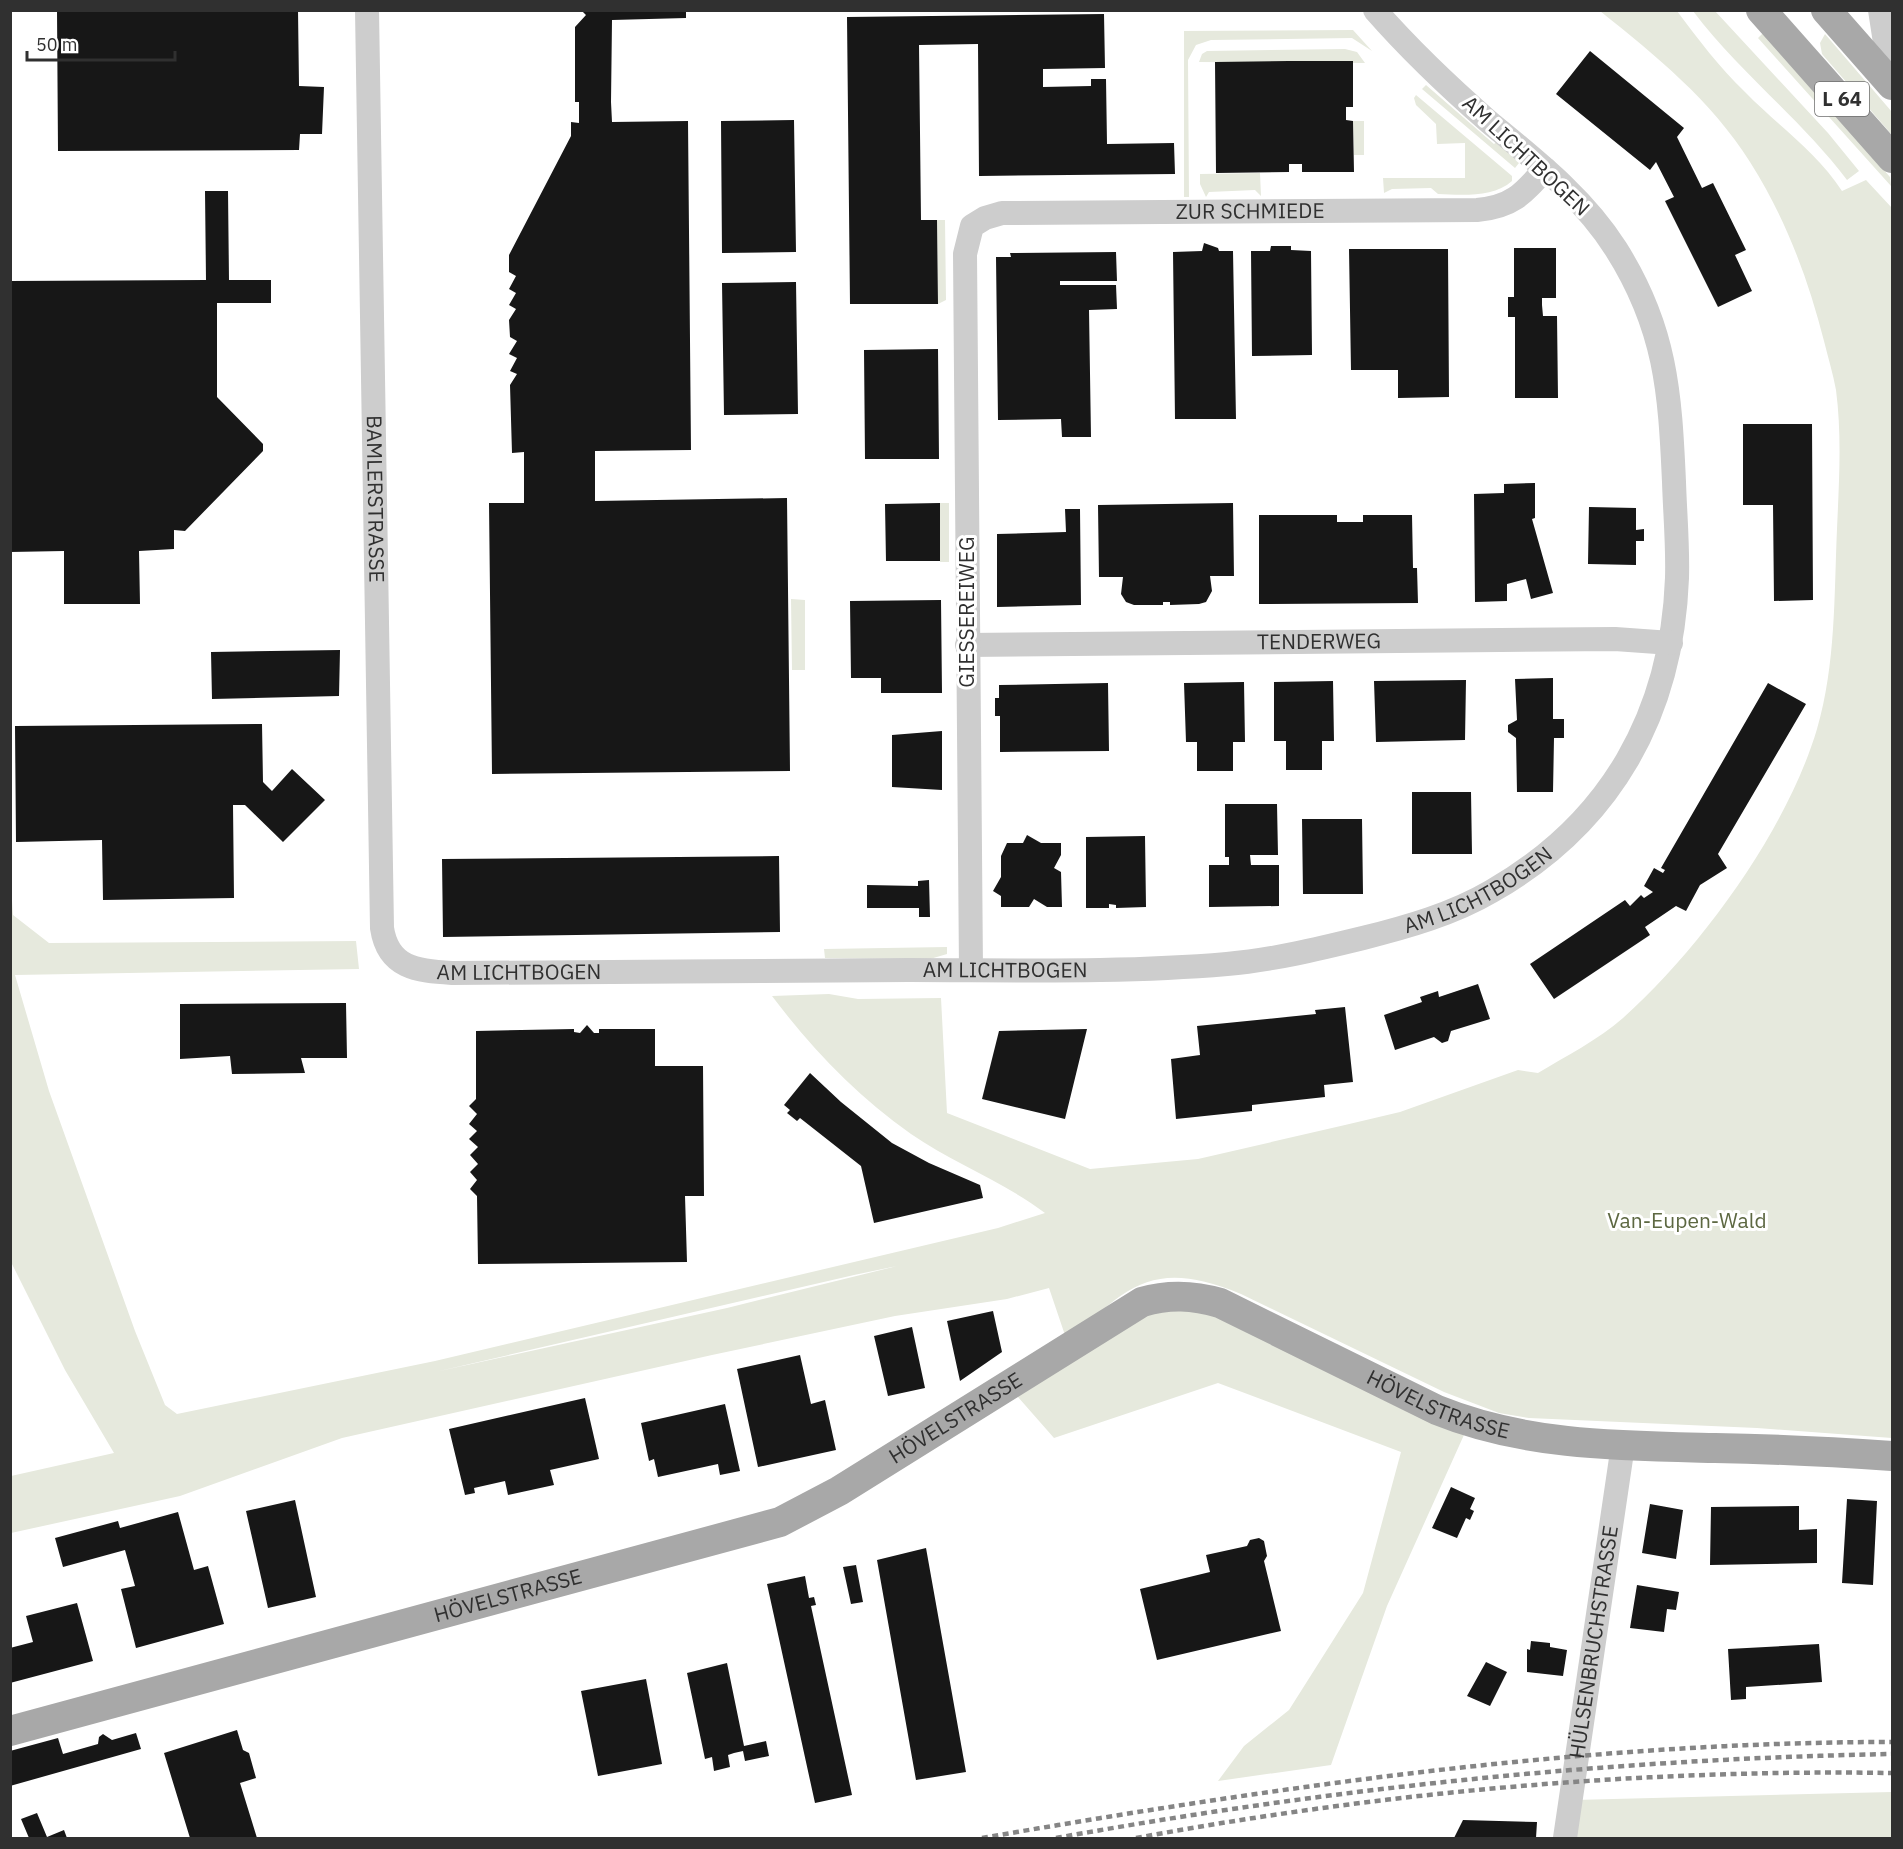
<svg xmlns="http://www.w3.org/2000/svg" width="1903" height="1849" viewBox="0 0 1903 1849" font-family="'IBM Plex Sans',sans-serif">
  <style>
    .green { fill: #e6e9dd; fill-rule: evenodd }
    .building { fill: #171717 }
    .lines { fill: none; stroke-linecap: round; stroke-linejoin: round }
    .minor { stroke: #cdcdcd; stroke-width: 24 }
    .major { stroke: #a8a8a8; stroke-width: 30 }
    .rail { stroke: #858585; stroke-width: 4.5; stroke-dasharray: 6 4.5; stroke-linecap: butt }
    .labels { text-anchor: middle; stroke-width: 6; stroke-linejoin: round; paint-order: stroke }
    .shield { fill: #fff; stroke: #6e6e6e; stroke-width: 1.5 }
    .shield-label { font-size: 20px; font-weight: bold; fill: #303030 }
    .street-label { font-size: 21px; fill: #303030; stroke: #fff }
    .park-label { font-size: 21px; fill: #5d6842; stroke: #fff }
  </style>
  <rect width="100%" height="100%" fill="#fff"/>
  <path class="green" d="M1600 11H1677C1698 39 1719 67 1745 92 1777 125 1817 152 1842 191L1866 180 1892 208V1438L1757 1428 1529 1418 1499 1413 1444 1392 1241 1294C1156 1259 1127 1283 1068 1344L1049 1288 1007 1299 895 1316 712 1355 342 1438 180 1496 11 1533V1476L114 1453 65 1370 11 1262V886L13 915 49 943 356 941 359 969 15 975 49 1091 135 1331 165 1405 177 1414 435 1361 998 1228 1045 1213C1004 1182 953 1163 911 1134 856 1095 812 1049 772 996L829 994 858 999 941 998 947 1113 1090 1169 1198 1159 1345 1125 1400 1112 1518 1070 1538 1073C1566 1056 1598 1040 1623 1018 1701 948 1787 830 1817 729 1836 664 1834 595 1837 529 1839 483 1842 436 1836 390 1833 374 1828 357 1824 341 1808 278 1785 217 1750 162 1711 100 1656 56 1600 11ZM897 1266 727 1308 435 1372 854 1275Z
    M1693 11H1715L1828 133 1859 171 1847 180C1801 119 1739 72 1693 11Z
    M1353 30 1372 51 1352 38 1211 40 1196 45 1188 60 1189 197H1184V31Z
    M1763 33 1890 177 1891 186 1758 38Z
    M1825 34 1892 112V135L1822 54 1820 43Z
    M1345 49 1357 52 1365 63 1199 62 1202 54 1207 51Z
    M1426 85 1494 144 1499 140 1514 154 1519 163 1515 168 1422 89Z
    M1416 95 1512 176V181C1493 198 1461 195 1438 194L1431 188 1392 189 1384 193 1383 178H1465V143L1437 144 1436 124 1416 105 1414 98Z
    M1353 121H1364V155H1354Z
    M1260 173 1261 196 1255 190 1209 192 1206 197 1200 184V174Z
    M937 220H945L946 300 938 304Z
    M940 503H949V562H940Z
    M791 599 805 600V670H792Z
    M947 947V954L930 959 825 958 824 949Z
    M1191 1299 1468 1426 1387 1606 1331 1765 1218 1781 1244 1746 1289 1710 1363 1593 1401 1452 1218 1383 1054 1438 1011 1389 1144 1305Z
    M1892 1792V1838H1569L1574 1800Z"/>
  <path class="building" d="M57 10H298L299 86 324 87 322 134H300L299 150 58 151Z
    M581 10H686V18L612 20 611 102 612 122 688 121 691 450 595 451V501L787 498 790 771 492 774 489 503H524V452L512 453 510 385 517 374 510 371 517 358 509 354 517 341 510 337 509 320 516 309 509 305 516 293 509 289 516 276 509 272V255L571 136V122L579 123V102H575V27L586 15Z
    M1104 14 1105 68 1043 69V87L1091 86V79H1106L1107 144 1174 143 1175 174 979 176 978 44 919 45 921 220H937L938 304H850L847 17Z
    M1590 51 1684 128 1677 137 1702 188 1713 183 1746 250 1735 255 1752 291 1718 307 1665 201 1674 197 1656 162 1650 170 1556 94Z
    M1289 61H1353V107H1346V120L1353 121 1354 172H1302V164H1289V172L1216 173 1215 62Z
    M794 120 796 252 722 253 721 121Z
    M205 191H228L229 280H271V303H217V397L263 444V451L185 531 174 530V549L139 551 140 604H64V551L10 552V281L206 280Z
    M1204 243 1218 248 1219 251H1233L1236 419H1175L1173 252 1202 251Z
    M1271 246H1291V250L1311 251 1312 355 1252 356 1251 251H1270Z
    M1514 248H1556V298H1542V305L1543 316H1557L1558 398H1515V317H1508V297H1514Z
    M1349 249H1448L1449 397 1398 398V370H1351Z
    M1116 252 1117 281H1060V285H1116L1117 309 1089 310 1091 437H1062L1061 419 998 420 996 257H1011L1010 253Z
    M796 282 798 414 724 415 722 283Z
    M938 349 939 459H865L864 350Z
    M1743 424H1812L1813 600 1774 601 1773 505H1743Z
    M1535 483V518L1532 519 1553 593 1531 599 1526 579 1507 584V601L1475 602 1474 494 1504 493V484Z
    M940 503V561H886L885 504Z
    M1233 503 1234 576H1210L1212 591 1206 602 1199 604 1170 605V602H1163V605H1134L1126 602 1121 594 1123 577H1099L1098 505Z
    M1589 507 1636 508V530L1644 529V541H1636V565L1588 564Z
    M1065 509H1080L1081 605 997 607V534L1066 532Z
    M1259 515H1337V522H1363V515H1412L1413 568H1417L1418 603 1259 604Z
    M941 600 942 693H881V678H851L850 601Z
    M340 650 339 696 212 699 211 652Z
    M1553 678V719H1564V738H1554L1553 792H1517L1516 738 1508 732V725L1517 720 1515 679Z
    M1466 680 1465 740 1376 742 1374 681Z
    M1333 681 1334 741H1322V770H1286V741H1274V682Z
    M1244 682 1245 742H1233V771H1197V742H1186L1184 683Z
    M1108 683 1109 751 1000 752V716H995V698H999V685Z
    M1768 683 1806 704 1718 854 1727 868 1700 885 1686 911 1676 906 1645 927 1650 935 1554 999 1530 964 1625 900 1630 906 1641 895 1644 898 1653 892 1644 886 1654 868 1663 873 1665 870 1661 868Z
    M262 724 263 782 272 791 292 769 325 800 283 842 245 805H233L234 898 103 900 102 840 16 842 15 726Z
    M942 731V790L892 787V735Z
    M1412 792H1471L1472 854H1412Z
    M1225 804H1277L1278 855H1250L1251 865H1279V906L1209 907V865H1229V857H1225Z
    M1302 819H1362L1363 894H1303Z
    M1027 835 1041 843H1061V855L1054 868 1061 872 1062 907H1047L1034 899 1029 907H1001V896L993 891 1001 877V856L1007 843H1023Z
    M1145 836 1146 907 1116 908V905L1109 904V908H1086V837Z
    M779 856 780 932 443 937 442 859Z
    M929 880 930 917H919V908H867V885L918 886V881Z
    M1478 984 1490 1019 1451 1031 1448 1041 1442 1043 1434 1037 1395 1050 1384 1015 1422 1002 1420 997 1438 991 1439 997Z
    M346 1003 347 1058H301L305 1073 232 1074 230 1056 180 1059V1004Z
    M1345 1007 1353 1082 1324 1085 1325 1097 1252 1105V1111L1176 1119 1171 1059 1200 1055 1197 1026 1316 1014 1315 1010Z
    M587 1025 594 1033H599V1029H655V1066H703L704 1196H685L687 1262 478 1264 477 1196 470 1189 477 1180 470 1172 478 1164 470 1155 478 1147 469 1139 477 1131 469 1124 477 1114 469 1106 476 1099V1031L574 1029V1032L580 1033Z
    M1087 1029 1065 1119 982 1099 999 1031Z
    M810 1073 841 1102 892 1143 929 1163 980 1185 983 1198 874 1223 861 1166 800 1118 797 1121 787 1113 790 1110 784 1105Z
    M993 1311 1002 1352 960 1381 947 1321Z
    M912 1327 925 1388 888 1396 874 1336Z
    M800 1355 811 1404 825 1400 836 1450 758 1467 737 1369Z
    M585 1398 599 1459 550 1470 554 1485 508 1495 505 1481 474 1488 475 1493 465 1495 449 1429Z
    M725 1404 740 1471 720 1475 718 1464 658 1477 654 1459 649 1461 641 1423Z
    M1451 1487 1475 1498 1470 1509 1474 1511 1470 1520 1466 1518 1457 1538 1432 1528Z
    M1847 1499 1877 1501 1873 1585 1842 1583Z
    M295 1500 316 1597 268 1608 246 1511Z
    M1650 1504 1683 1510 1676 1559 1642 1553Z
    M1799 1506V1530L1817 1529V1563L1710 1565 1711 1507Z
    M178 1512 194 1570 208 1566 224 1624 136 1648 121 1589 135 1586 125 1550 63 1567 55 1538 118 1521 120 1528Z
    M1259 1538 1264 1541 1267 1556 1264 1561 1281 1631 1157 1660 1140 1589 1210 1572 1206 1555 1247 1546 1250 1540Z
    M926 1548 966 1772 916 1780 877 1560Z
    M856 1565 863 1602 851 1604 843 1567Z
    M805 1576 809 1598 814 1597 816 1605 811 1606 852 1795 815 1803 767 1584Z
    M1637 1585 1679 1592 1676 1610 1667 1609 1664 1632 1630 1628Z
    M77 1603 93 1661 10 1683V1648L33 1642 26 1616Z
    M1531 1641 1550 1643V1647L1567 1650 1563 1676 1527 1672V1649L1530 1650Z
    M1819 1644 1822 1682 1746 1687V1699L1731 1700 1728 1649Z
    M1486 1662 1507 1672 1490 1706 1467 1696Z
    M727 1663 744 1746 766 1741 769 1756 745 1761 743 1751 734 1753 728 1755 730 1767 714 1771 712 1757 705 1759 687 1673Z
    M646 1679 662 1764 598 1776 581 1691Z
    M237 1730 243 1750 249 1753 256 1778 240 1783 257 1838H190L164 1753Z
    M136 1733 141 1749 10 1786V1751L58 1738 63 1754 98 1744 99 1737 103 1734 112 1740Z
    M37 1813 47 1837 64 1830 67 1838H29L21 1819Z
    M1463 1820 1537 1822 1536 1838H1454Z"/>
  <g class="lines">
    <g class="minor">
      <path id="s1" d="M367 10 382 928C388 968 417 971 452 973 604 972 757 971 909 970 1015 970 1122 973 1227 964 1273 960 1318 949 1363 938 1407 927 1453 914 1492 891 1611 823 1672 714 1677 578 1678 546 1675 514 1674 482 1670 392 1666 328 1616 249 1584 198 1535 160 1489 122 1449 87 1410 50 1375 10"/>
      <path d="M1880 10 1886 49 1882 72"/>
      <path id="s2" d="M967 645 1615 639 1671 643"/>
      <path id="s3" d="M971 970 965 254 972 226 985 218 1002 213 1477 210C1512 207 1523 194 1545 169"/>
      <path id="s4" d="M1565 1838 1623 1445"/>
    </g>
    <g class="major">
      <path d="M1761 10 1892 158"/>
      <path d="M1826 10 1892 85"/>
      <path id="s5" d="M10 1731 780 1522 839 1491 1142 1302C1169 1294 1193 1295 1220 1303L1437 1410C1526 1446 1621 1446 1715 1448 1774 1449 1833 1452 1892 1456"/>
    </g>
    <path class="rail" d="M982 1838C1283 1786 1586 1742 1892 1742
      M1056 1838C1332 1788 1611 1759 1892 1754
      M1136 1838C1384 1792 1640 1769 1892 1773"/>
  </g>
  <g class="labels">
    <rect class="shield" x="1815" y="82" width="54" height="34" rx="4.5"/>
    <g class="shield-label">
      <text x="1842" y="106">L 64</text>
    </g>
    <g class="street-label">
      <text transform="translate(1526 156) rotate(43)" y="7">AM LICHTBOGEN</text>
      <text dy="7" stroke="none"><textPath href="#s3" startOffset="1026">ZUR SCHMIEDE</textPath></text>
      <text dy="7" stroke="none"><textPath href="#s1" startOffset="489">BAMLERSTRASSE</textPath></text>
      <text transform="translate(967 612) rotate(-90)" y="7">GIESSEREIWEG</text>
      <text dy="7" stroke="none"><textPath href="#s2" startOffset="352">TENDERWEG</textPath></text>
      <text dy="7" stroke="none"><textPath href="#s1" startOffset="2050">AM LICHTBOGEN</textPath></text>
      <text dy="7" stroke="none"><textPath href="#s1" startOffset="1564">AM LICHTBOGEN</textPath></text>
      <text dy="7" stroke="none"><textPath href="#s1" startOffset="1078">AM LICHTBOGEN</textPath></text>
      <text dy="7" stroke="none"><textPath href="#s5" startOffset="1542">HÖVELSTRASSE</textPath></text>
      <text dy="7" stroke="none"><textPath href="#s5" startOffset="1002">HÖVELSTRASSE</textPath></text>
      <text dy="7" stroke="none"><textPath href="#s5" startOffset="516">HÖVELSTRASSE</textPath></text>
      <text dy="7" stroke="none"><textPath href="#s4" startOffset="198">HÜLSENBRUCHSTRASSE</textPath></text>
    </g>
    <g class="park-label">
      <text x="1687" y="1228">Van-Eupen-Wald</text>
    </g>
  </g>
  <rect width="1903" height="1849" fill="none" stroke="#303030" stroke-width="24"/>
  <path d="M27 51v9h148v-9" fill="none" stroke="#303030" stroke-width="3"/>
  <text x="36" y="51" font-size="18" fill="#303030" stroke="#ffffff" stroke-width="4.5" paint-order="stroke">50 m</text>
</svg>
